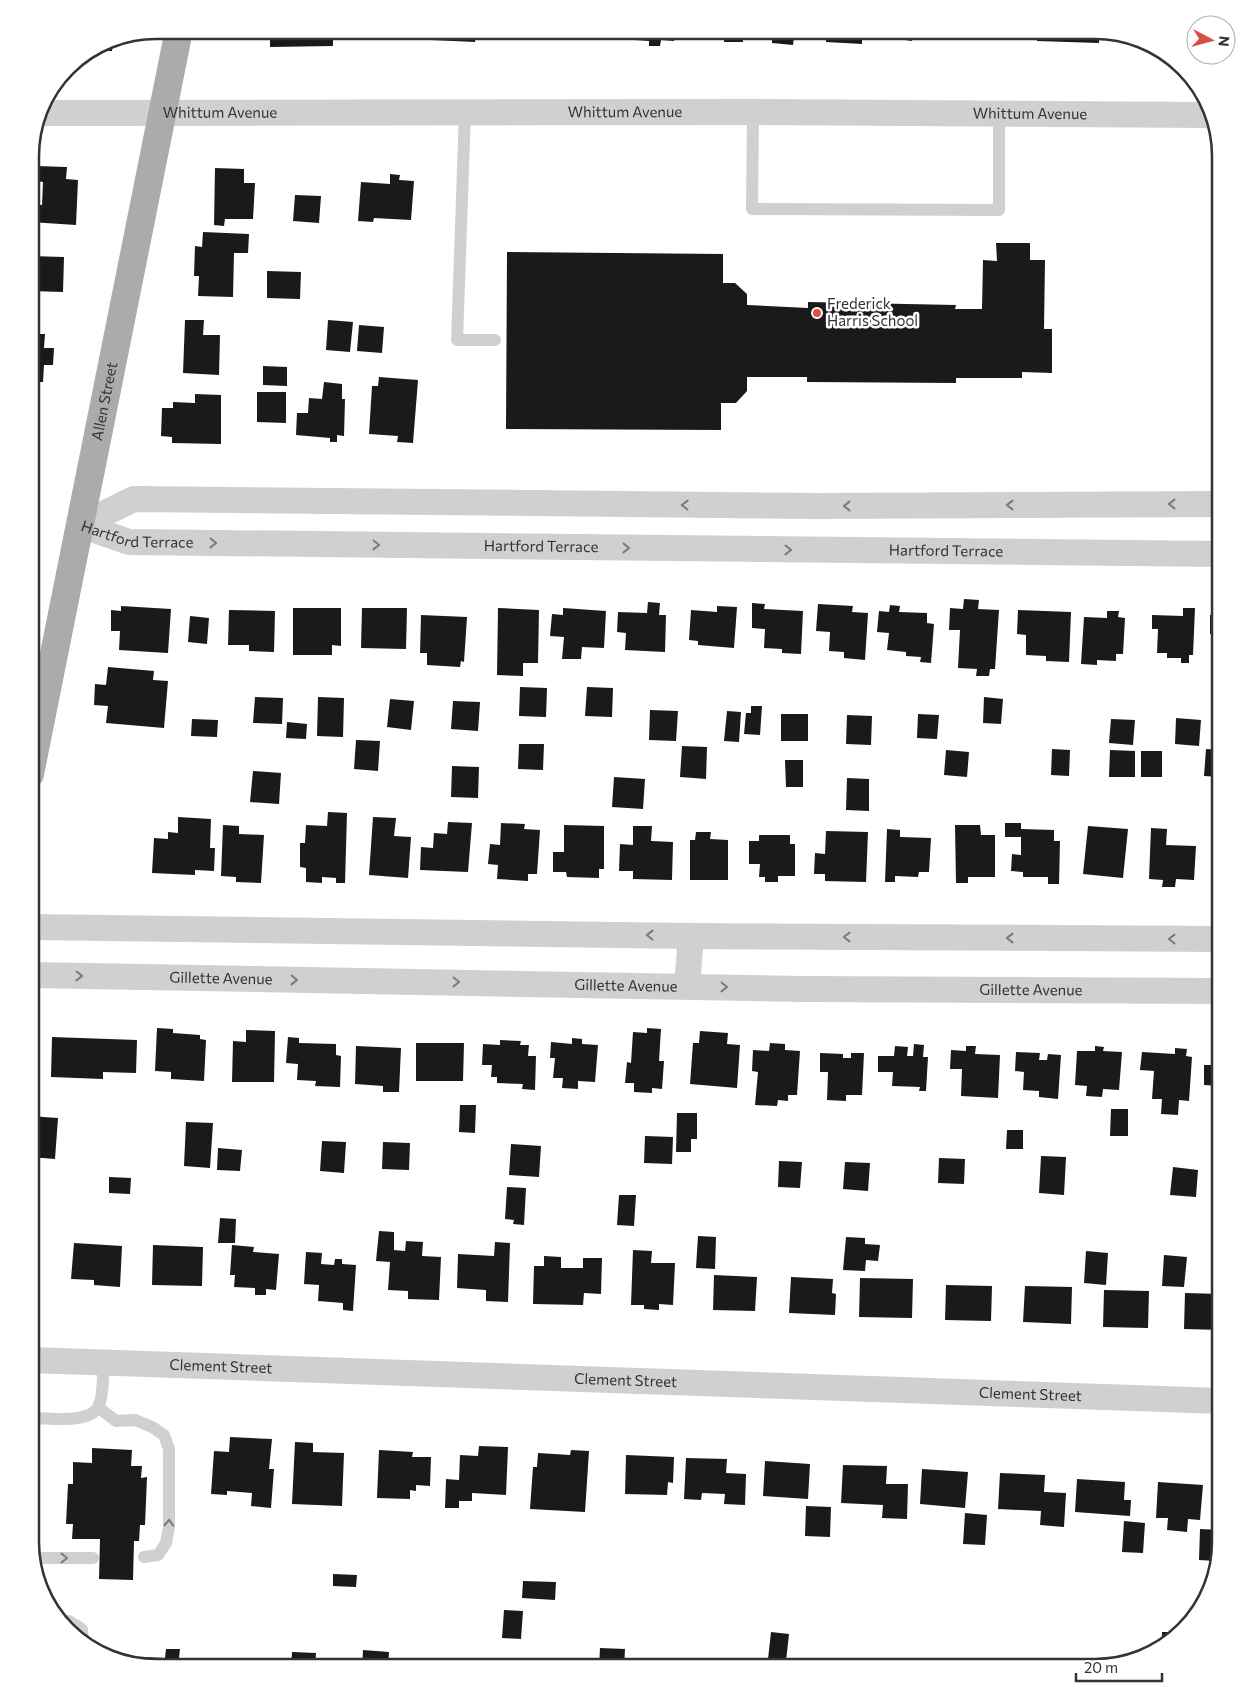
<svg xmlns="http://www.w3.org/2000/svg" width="1251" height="1698" viewBox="0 0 1251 1698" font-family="Commissioner,sans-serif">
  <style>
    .building { fill: #1a1a1a }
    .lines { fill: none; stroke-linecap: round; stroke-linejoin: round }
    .service { stroke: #d0d0d0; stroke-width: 12 }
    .minor { stroke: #d0d0d0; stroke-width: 26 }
    .primary { stroke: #ababab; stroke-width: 28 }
    .oneway { stroke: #7a7a7a }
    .poi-dot { fill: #d94e46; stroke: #fff; stroke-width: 2 }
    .labels { text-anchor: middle; stroke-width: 5; stroke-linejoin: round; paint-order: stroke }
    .street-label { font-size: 15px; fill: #333; stroke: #fff }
    .poi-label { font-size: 15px; fill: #333; stroke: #fff; text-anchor: start }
    .rim { fill: none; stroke: #333; stroke-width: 2.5 }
  </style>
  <rect width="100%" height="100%" fill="#fff"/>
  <path class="building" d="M270 30H333V46L270 47Z
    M431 30H476L475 42 431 40Z
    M508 30H561V40H508Z
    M635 30H675L674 41 661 40 660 46H649V41L635 40Z
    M716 30H743V42H724L725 33 716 32Z
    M756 30H805L804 38 794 37 793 45 772 43V38L756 36Z
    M826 30H875V32H867V37H862V44L826 42Z
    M885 30H914L912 41 884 37Z
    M961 30H1003V34L961 32Z
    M1037 30H1103L1112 33V38H1099V43L1037 41Z
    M117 38V41H113L112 51H89L108 39Z
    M36 166 67 167 66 179 78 180 76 225 30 222 31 204 42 205 43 182 35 181Z
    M215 168 244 169V183H255L253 219H225L224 226 214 225Z
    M390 174 400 175 399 180 414 181 411 220 374 218 373 222 358 221 361 182 390 184Z
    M295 195 321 196 319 223 293 221Z
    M203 232 249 234 248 253H234L233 297 198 296 199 276H194L195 246 202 247Z
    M996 243H1030V260H1045L1044 329H1052V373L1022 372V378H956V383L807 382V377H747V391L736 403H721V430L506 429 507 252 723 254V283H735L747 294V305L808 308V302L956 305 955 309H982L983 260 997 261Z
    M30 256 64 257 63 292 30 291Z
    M267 271 301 272 300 299 267 298Z
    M185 320H204L203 335H220L219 375 183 373Z
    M328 320 353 322 350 352 326 350Z
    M359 325 384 327 382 353 357 351Z
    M30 334H45L44 348H54L53 365H44L43 382H30Z
    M263 366 287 367V386L263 385Z
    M379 377 418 380 413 443 397 442 398 436 369 434 372 386H378Z
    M324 382 342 384V399H345L344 436 337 435V442H330V438L296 435 297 413H308L309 398 322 399Z
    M257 392H286V423L257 422Z
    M195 394 221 395V444L172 443V437L161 436 162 408H173V402L195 403Z
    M964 599 979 600 978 609 999 610 995 669H990L989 676H976L977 669 958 668 960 630H949L950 608 963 609Z
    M648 602 660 603 659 615H666L665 652 625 650 626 633 617 632 618 612 647 613Z
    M752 603 765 604 764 609 803 611 801 654 782 653V649L764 648 765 629 752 628Z
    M818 604 853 606 852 612 868 613 865 660 844 658V652L829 651 830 632 816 631Z
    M890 605 900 606 899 612 927 613V623L934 624 931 663 920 662 921 657 906 656V652L887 650 889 633 877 632 879 611 889 612Z
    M121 606 171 609 168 653 119 650 120 631H111V610L121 611Z
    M717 606 737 607 734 648 698 645V641L689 640 691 610 717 612Z
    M293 608H341V646L332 645V655H293Z
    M362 608H407L406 649 361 648Z
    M498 608 539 610 538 663H523V676L497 675Z
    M563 608 606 611 604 648 582 647 581 659H562L564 637 550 636 552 614 563 615Z
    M1183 608H1195L1193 655H1189V663H1181V658H1167V653H1157L1158 629H1152V615L1183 616Z
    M229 610 275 611 274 652 249 651V645H228Z
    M1018 610 1071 612 1069 662 1046 661V656L1026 655V635L1017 634Z
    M1107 611H1119L1118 617 1125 618 1123 654H1116V661L1097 660V665L1081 664 1084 617 1107 618Z
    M421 615 467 617 464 662 461 661 460 667 427 665V653H420Z
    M1210 615H1221V634H1210Z
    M190 616 209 618 207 644 188 642Z
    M108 667 154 671 153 680 168 681 164 728 106 723 108 706 94 705 95 684 106 685Z
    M520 687 547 688 546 717 519 716Z
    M587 687 613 688 612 717 585 716Z
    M255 697 283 698 282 724 253 723Z
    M318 697 344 698 343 737 317 736Z
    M984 697 1003 699 1001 724 983 723Z
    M390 699 414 701 411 730 387 727Z
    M453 701 480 702 478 731 451 729Z
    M751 706H762L760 735 744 734 746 713H751Z
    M650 710 678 711 676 741 649 740Z
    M727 711 741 712 739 742 724 741Z
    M781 714H808V741H781Z
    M918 714 939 715 937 739 917 738Z
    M847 715 872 716 871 745 846 744Z
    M1176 718 1201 720 1199 746 1175 744Z
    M192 719 218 720 217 737 191 736Z
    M1111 719 1135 720 1133 745 1109 743Z
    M287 722 307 724 306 739 286 738Z
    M356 740 380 741 378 771 354 769Z
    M519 744H544L543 770 518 769Z
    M682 746 707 747 706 779 680 777Z
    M1052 749 1070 750 1069 776 1051 775Z
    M1206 749 1221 750V777L1204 776Z
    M946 750 969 752 967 777 944 775Z
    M1110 750 1135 751V777H1109Z
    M1141 751H1162V777H1141Z
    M785 760H803V787H786Z
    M452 766 479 767 478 798 451 797Z
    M253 771 281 773 279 804 250 802Z
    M614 777 645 779 643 809 612 807Z
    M847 778 869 779V811L846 810Z
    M328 812 347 813 345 883H336V878L322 877V883L306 882V868L300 867V843H305L306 825 327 826Z
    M178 817 211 819 210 848H215L214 871 195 870V875L152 873 154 838 168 839V832L178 833Z
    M373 817 396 818 394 836 411 837 408 878 369 875Z
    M448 822 472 823 468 872 420 870 421 847 433 848 434 833 447 834Z
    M501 823 525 824 524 829 540 830 537 874H528V881L497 879 498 865 488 864 490 844 500 845Z
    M1005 823H1021V829L1054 830V841H1060L1059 884H1048V877H1023V872L1011 871 1012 854 1021 855V837H1005Z
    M223 825 239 826V834L264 835 261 883 236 882V877L221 876Z
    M564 825 604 826V869H599V878L567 877 566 872H553V852H564Z
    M955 825H980L981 835H995V877H968V883H956Z
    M633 826H652L651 841 673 842 672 880 633 879V871H619L620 844 633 845Z
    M1088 826 1128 829 1123 878 1083 874Z
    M1151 828 1167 829 1166 845 1196 846 1194 880 1176 879 1175 887H1162L1163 880 1149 879Z
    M887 829 900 830V837L931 838 929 872H919L918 877 895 876V882H885Z
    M826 831 868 832 866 882 825 881V874H814L815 853 825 854Z
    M696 832H711L710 839 728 840V880H690V840H695Z
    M759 835H790V844H795V876H778V882H765V877H759L760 864H749V841H759Z
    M1219 849H1221V877L1218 876Z
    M157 1028 173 1029V1033L200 1035V1039L206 1040 204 1081 171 1079V1072L155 1071Z
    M647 1028 661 1029 659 1061H664L662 1089 652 1088V1093L634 1092V1083H625L627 1062 631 1063 633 1032 647 1033Z
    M246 1030 275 1031 274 1082H232L233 1041 246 1042Z
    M700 1031 728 1033 727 1044 740 1045 737 1088 690 1084 693 1043H699Z
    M52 1037 137 1040 136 1073 103 1072V1079L51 1077Z
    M288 1037 299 1038V1043L336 1044V1055L341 1056 340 1087 315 1086 316 1081 297 1080 298 1064 286 1063Z
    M572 1038 582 1039V1044L598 1045 595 1082 578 1081V1089L562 1088 563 1078H553L555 1058H550L551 1042 572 1044Z
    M500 1040 521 1041 520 1045H529L528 1056H536L535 1090 522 1089 523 1084 497 1083V1077H491L492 1065H482L483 1044 500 1045Z
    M416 1043H464L463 1081H416Z
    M770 1043 785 1044V1050L800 1051 797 1095H788V1101L778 1100 777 1106 755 1105 758 1072 752 1071 753 1050 769 1051Z
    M914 1044 924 1045 923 1057H928L926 1091H919L920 1087 892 1086 893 1072H878V1056H894L895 1046 908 1047 907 1056H913Z
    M356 1046 401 1048 399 1092H383V1086L355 1084Z
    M966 1046H976L975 1054 1000 1055 998 1098 961 1096 962 1069H950L951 1050 966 1051Z
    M1095 1046 1104 1047 1103 1051 1122 1052 1119 1090 1103 1089 1102 1097 1086 1096 1087 1086 1075 1085 1077 1051H1095Z
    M1218 1047H1221V1086L1204 1085V1065H1217Z
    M1175 1048 1187 1049 1186 1056 1192 1057 1189 1101 1179 1100 1178 1115 1161 1114 1162 1099H1152L1154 1071 1140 1070 1142 1052 1175 1054Z
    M1016 1052 1040 1053 1039 1060H1047L1048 1054 1061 1055 1058 1099 1039 1097V1091L1023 1090 1024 1072 1015 1071Z
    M820 1053 843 1054V1058H851V1053H864L862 1095H846V1101L827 1100 828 1072H820Z
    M460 1105H476L475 1133 459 1132Z
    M1111 1109H1128V1136H1110Z
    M677 1113H697V1139H691V1152H676Z
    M30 1116 58 1118 55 1159 30 1157Z
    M186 1122 213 1123 210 1168 184 1166Z
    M1007 1130H1023V1149H1006Z
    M645 1136 673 1137 672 1164 644 1163Z
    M322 1141 346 1142 344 1173 320 1171Z
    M383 1142 410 1143 409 1170 382 1169Z
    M511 1144 541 1146 539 1177 509 1175Z
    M218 1148 242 1150 240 1171 217 1170Z
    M1041 1156 1066 1157 1064 1195 1039 1193Z
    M939 1158 965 1159 964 1184 938 1183Z
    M779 1161 802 1162 800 1188 778 1187Z
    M845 1162 870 1163 868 1191 843 1189Z
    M1173 1167 1198 1170 1196 1197 1170 1195Z
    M109 1177 131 1178 130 1194 109 1193Z
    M507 1187 526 1188 524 1225 513 1224 514 1220 505 1219Z
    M619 1195H636L634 1226 617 1225Z
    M220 1218 236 1219 235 1243H218Z
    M379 1231 394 1232V1250L405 1251 406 1241 423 1242 422 1256 441 1257 439 1300 408 1299V1291L388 1290 390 1262 376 1261Z
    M698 1236 716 1237 715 1269 696 1268Z
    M846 1237 865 1238V1244L880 1245 878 1261 866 1260 865 1271 843 1270Z
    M495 1242 510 1243 508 1302 486 1301V1290L457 1288 458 1254 494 1256Z
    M74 1243 122 1246 120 1287 94 1285V1280L71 1279Z
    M30 1244H36L35 1249 40 1250V1277L35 1278V1288H30Z
    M153 1245 203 1247 202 1286 152 1285Z
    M232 1245 254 1247 253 1252 279 1254 276 1290 266 1289V1295H255V1288L234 1287 235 1275H230Z
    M633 1250 652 1251 651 1263H675L673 1305 659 1304V1310L644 1309V1305H631Z
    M1086 1251 1108 1253 1106 1285 1084 1283Z
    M306 1252 322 1253 321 1264 334 1265 335 1259H342V1264L356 1265 353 1311 343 1310V1303L318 1301 319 1285 304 1284Z
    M1164 1255 1187 1257 1184 1287 1162 1286Z
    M544 1256 561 1257V1268H583V1258H602L601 1294 584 1293 583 1305 533 1304 534 1266H544Z
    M714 1275 757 1277 755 1311 713 1310Z
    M791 1277 833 1279 832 1293 836 1294 835 1315 789 1313Z
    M860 1278 913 1279 912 1318 859 1317Z
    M946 1285 992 1286 991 1321 945 1320Z
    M1025 1286 1072 1287 1071 1324 1023 1322Z
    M1104 1290 1149 1291 1148 1328 1103 1327Z
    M1185 1293 1221 1294V1330L1184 1329Z
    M230 1437 272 1439 269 1469H274L271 1508 251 1506 252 1493 227 1491V1495L211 1494 214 1451 229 1452Z
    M295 1442 313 1443V1452L344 1453 342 1506 292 1504Z
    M479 1446 508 1447 506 1495 472 1493V1501H459V1508H445L446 1479 459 1480 460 1455 478 1456Z
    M92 1448 132 1450 131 1466H142L141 1478 147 1477 145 1525H140L139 1541H134L133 1580 99 1579 100 1539H72L73 1524H66L68 1484H73V1462L92 1463Z
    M379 1450 413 1452 412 1457H431L430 1486 416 1485V1491L410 1490V1499L377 1498Z
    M571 1450 589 1451 585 1512 530 1509 533 1467H537L538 1453 570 1455Z
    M626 1455 674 1457 673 1483 668 1482 667 1495 625 1494Z
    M686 1458 727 1459 726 1473 746 1474 745 1505 724 1504 725 1494 702 1493 701 1500 684 1499Z
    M765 1461 810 1464 808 1499 763 1496Z
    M843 1465 887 1466 886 1484H908L907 1519 882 1518 883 1505 841 1503Z
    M922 1469 968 1472 965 1508 920 1504Z
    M1000 1473 1045 1475 1044 1492 1066 1493 1064 1527 1040 1525 1041 1511 998 1509Z
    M1077 1479 1125 1482 1124 1500H1131L1130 1516 1075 1512Z
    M1158 1482 1203 1485 1200 1520 1188 1519 1187 1532 1167 1530 1168 1518H1156Z
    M806 1506 831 1507 830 1537 805 1536Z
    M965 1513 987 1515 985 1545 963 1544Z
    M1124 1521 1145 1523 1143 1553 1122 1552Z
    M1200 1529 1221 1530 1220 1545 1216 1561 1199 1560Z
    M333 1574 357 1575 356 1587 333 1586Z
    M523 1581 556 1582 555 1600 522 1598Z
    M504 1610 523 1611 521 1639 502 1638Z
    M771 1632 789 1634 786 1661 768 1659Z
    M1162 1632H1177L1162 1648Z
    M600 1648 625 1649 624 1668H599Z
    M166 1649H180L179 1658 190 1659V1668L144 1666V1657L165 1658Z
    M363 1650 389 1652 388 1668H362Z
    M292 1652 316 1653 315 1668H291Z
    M425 1662 454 1664V1668H425Z"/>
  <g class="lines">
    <path class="service" d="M465 112 457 340H495
      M753 112 752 209 999 210V113
      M99 1408 116 1421 135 1420 152 1427 164 1435 169 1449V1527L166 1543 158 1555 144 1557
      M30 1419C37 1417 46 1419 53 1419 105 1420 101 1409 104 1363
      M34 1558H93
      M62 1621H69L82 1629 83 1641"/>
    <g class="minor">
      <path id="s1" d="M40 113 753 112 1210 115"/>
      <path d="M80 525 134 499 818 506 1221 504"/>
      <path id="s2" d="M80 525 129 542 1221 554"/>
      <path d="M30 927 691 936 1221 939"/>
      <path id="s3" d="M30 975 802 989 1221 991"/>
      <path d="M687 986 691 936"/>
      <path id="s4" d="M30 1360 1221 1401"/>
    </g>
    <path class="primary" id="s5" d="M30 774 179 30"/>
  </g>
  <defs><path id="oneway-chevron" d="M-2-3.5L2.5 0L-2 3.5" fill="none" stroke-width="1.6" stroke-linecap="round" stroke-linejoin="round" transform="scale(1.25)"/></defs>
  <g class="oneway">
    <use href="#oneway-chevron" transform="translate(1172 504) rotate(180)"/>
    <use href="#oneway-chevron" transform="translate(685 505) rotate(-179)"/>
    <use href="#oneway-chevron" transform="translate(1010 505) rotate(180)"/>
    <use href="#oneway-chevron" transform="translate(847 506) rotate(180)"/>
    <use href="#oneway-chevron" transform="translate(213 543) rotate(1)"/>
    <use href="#oneway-chevron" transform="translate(376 545) rotate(1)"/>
    <use href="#oneway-chevron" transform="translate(626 548) rotate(1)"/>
    <use href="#oneway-chevron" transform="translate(788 550) rotate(1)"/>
    <use href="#oneway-chevron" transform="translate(650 935) rotate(-179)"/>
    <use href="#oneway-chevron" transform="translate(847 937) rotate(-180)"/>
    <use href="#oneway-chevron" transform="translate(1010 938) rotate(-180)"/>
    <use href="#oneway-chevron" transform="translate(1172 939) rotate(-180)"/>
    <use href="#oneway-chevron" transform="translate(79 976) rotate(1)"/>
    <use href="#oneway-chevron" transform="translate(294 980) rotate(1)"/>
    <use href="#oneway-chevron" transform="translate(456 982) rotate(1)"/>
    <use href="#oneway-chevron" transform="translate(724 987) rotate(1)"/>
    <use href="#oneway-chevron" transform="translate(169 1523) rotate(-87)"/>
    <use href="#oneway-chevron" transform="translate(64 1558)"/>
  </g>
  <circle class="poi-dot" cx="817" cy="313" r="5"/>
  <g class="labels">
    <g class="street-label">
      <text dy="5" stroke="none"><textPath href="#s1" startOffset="180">Whittum Avenue</textPath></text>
      <text dy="5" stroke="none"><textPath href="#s1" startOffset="585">Whittum Avenue</textPath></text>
      <text dy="5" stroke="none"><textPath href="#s1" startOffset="990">Whittum Avenue</textPath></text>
      <text dy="5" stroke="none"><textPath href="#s5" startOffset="380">Allen Street</textPath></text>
      <text dy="5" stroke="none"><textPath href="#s2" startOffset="59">Hartford Terrace</textPath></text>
      <text dy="5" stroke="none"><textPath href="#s2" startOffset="464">Hartford Terrace</textPath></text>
      <text dy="5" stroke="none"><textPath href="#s2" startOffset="869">Hartford Terrace</textPath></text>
      <text dy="5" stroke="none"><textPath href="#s3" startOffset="191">Gillette Avenue</textPath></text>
      <text dy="5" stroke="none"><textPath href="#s3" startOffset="596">Gillette Avenue</textPath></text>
      <text dy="5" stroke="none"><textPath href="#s3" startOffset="1001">Gillette Avenue</textPath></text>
      <text dy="5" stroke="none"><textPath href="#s4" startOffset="191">Clement Street</textPath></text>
      <text dy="5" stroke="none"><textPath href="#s4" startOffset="596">Clement Street</textPath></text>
      <text dy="5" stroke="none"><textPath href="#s4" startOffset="1001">Clement Street</textPath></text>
    </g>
    <g class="poi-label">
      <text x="827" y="309">Frederick<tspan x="827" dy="17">Harris School</tspan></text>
    </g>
  </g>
  <path d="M0 0H1251V1698H0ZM156 39H1095A117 117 0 0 1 1212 156V1542A117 117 0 0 1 1095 1659H156A117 117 0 0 1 39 1542V156A117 117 0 0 1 156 39Z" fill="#fff" fill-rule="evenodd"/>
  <path class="rim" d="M156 39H1095A117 117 0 0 1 1212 156V1542A117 117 0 0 1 1095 1659H156A117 117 0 0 1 39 1542V156A117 117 0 0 1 156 39Z"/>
  <g transform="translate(1211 40) rotate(96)"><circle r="24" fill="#ffffff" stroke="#adadad"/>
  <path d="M0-4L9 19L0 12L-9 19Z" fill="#d94e46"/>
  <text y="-8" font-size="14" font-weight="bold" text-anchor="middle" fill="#333333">N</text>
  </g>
  <path d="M1076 1673v8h86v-8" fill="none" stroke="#333333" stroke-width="2.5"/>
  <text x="1084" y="1673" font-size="15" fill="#333333" stroke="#ffffff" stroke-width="4" paint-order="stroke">20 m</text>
</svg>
